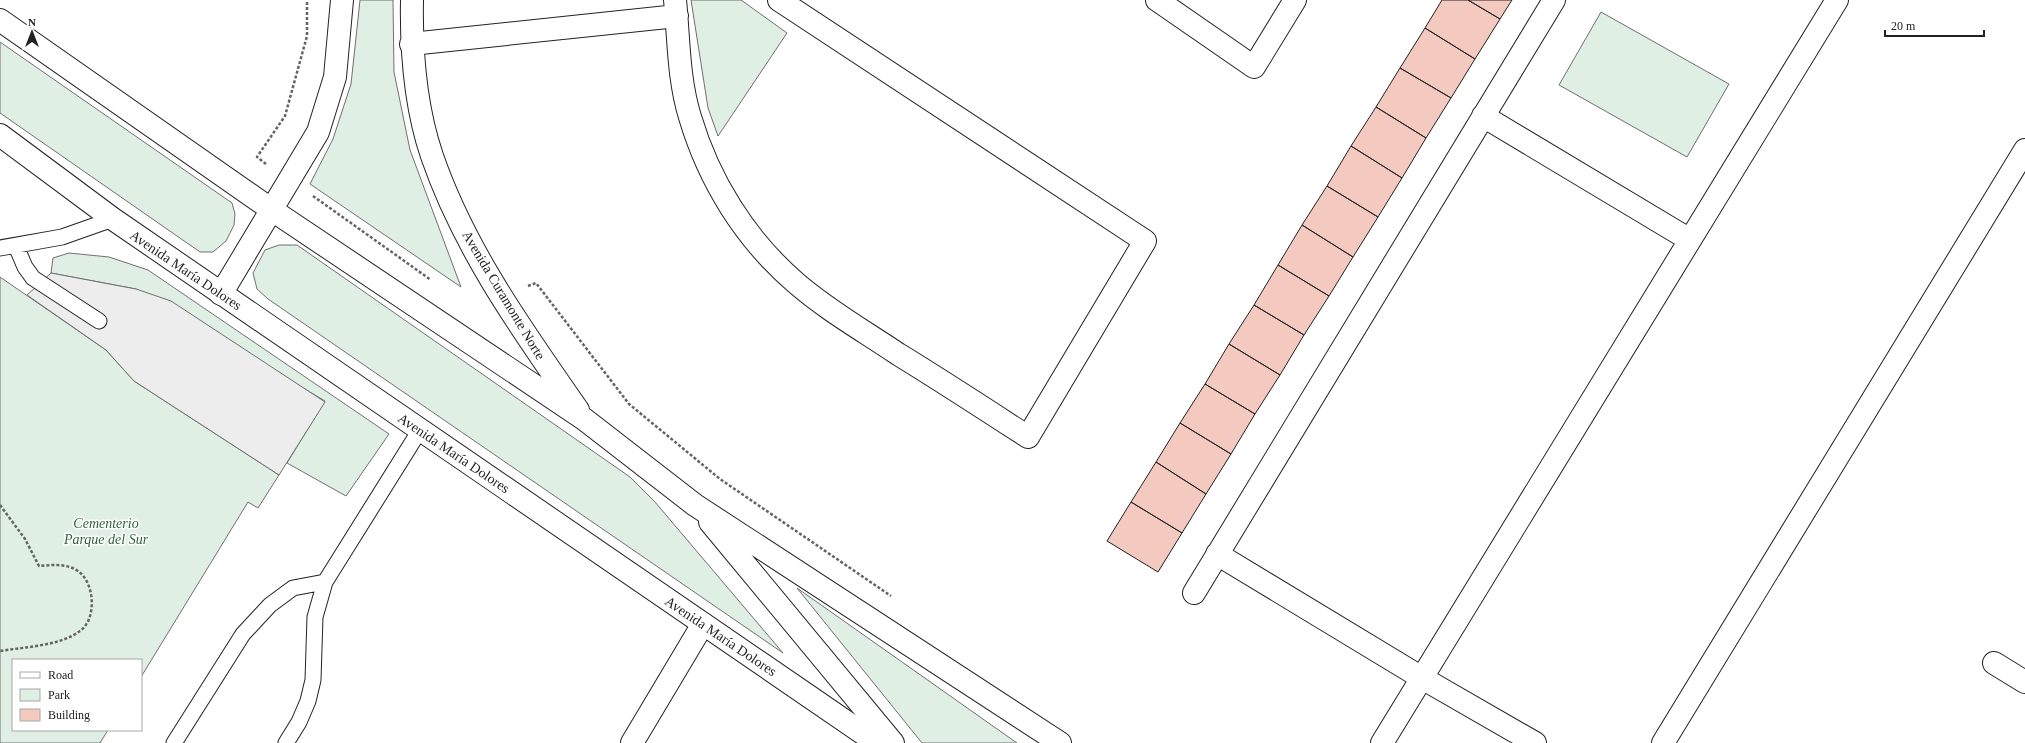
<svg xmlns="http://www.w3.org/2000/svg" width="2025" height="743" viewBox="0 0 2025 743" font-family="Georgia,serif">
  <style>
    .green { fill: #e0efe3; stroke: #6f6f6f }
    .parking { fill: #ededed; stroke: #6f6f6f }
    .building { fill: #f3c9c0; stroke: #222 }
    .lines { fill: none; stroke-linecap: round; stroke-linejoin: round }
    .service-casing { stroke: #222; stroke-width: 17 }
    .minor-casing { stroke: #222; stroke-width: 24 }
    .primary-casing { stroke: #222; stroke-width: 24 }
    .path { stroke: #646464; stroke-width: 2.5; stroke-dasharray: 3 2; stroke-linecap: butt }
    .service { stroke: #fff; stroke-width: 15 }
    .minor { stroke: #fff; stroke-width: 22 }
    .primary { stroke: #fff; stroke-width: 22 }
    .labels { text-anchor: middle; stroke-width: 3; stroke-linejoin: round; paint-order: stroke }
    .street-label { font-size: 14px; fill: #222; stroke: #fff }
    .park-label { font-size: 14px; font-style: italic; fill: #2f5e38; stroke: #fff }
  </style>
  <rect width="100%" height="100%" fill="#fff"/>
  <path class="green" d="M360 0H393L394 72 410 150 461 287 310 184 333 139 351 84Z
    M691 0H741L787 33 718 136 708 108Z
    M1601 12 1729 84 1687 157 1559 85Z
    M0 42 232 203 235 214 234 225 226 241 213 252H200L0 113Z
    M279 245H297L630 477 655 502 783 653 268 299 257 289 253 273 265 250Z
    M69 253 109 257 148 270 389 434 346 496 287 463 325 401 136 289 51 273 53 258Z
    M0 277 106 350 134 381 279 475 258 508 248 502 141 677V660H13V730H108L100 743H0Z
    M797 588 1017 743H922Z"/>
  <path class="parking" d="M51 273 136 289 171 301 325 402 279 475 134 381 106 350 27 295Z"/>
  <path class="building" d="M1442 0H1468L1500 19 1475 59 1425 28Z
    M1468 0H1512L1500 19Z
    M1425 28 1475 59 1451 98 1400 68Z
    M1400 68 1451 98 1426 138 1376 107Z
    M1376 107 1426 138 1402 178 1351 146Z
    M1351 146 1402 178 1378 217 1327 186Z
    M1327 186 1378 217 1353 257 1302 225Z
    M1302 225 1353 257 1329 296 1278 265Z
    M1278 265 1329 296 1304 335 1254 305Z
    M1254 305 1304 335 1280 375 1229 344Z
    M1229 344 1280 375 1255 414 1205 384Z
    M1205 384 1255 414 1231 454 1180 423Z
    M1180 423 1231 454 1206 494 1156 462Z
    M1156 462 1206 494 1182 533 1131 502Z
    M1131 502 1182 533 1158 572 1107 541Z"/>
  <g class="lines">
    <defs>
      <path id="service" d="M16 246 25 267 33 278 99 321
        M0 248 62 237 113 219
        M174 743 243 634 270 605 293 588 325 582
        M286 743 299 722 308 701 313 680 315 617 325 582 420 430"/>
      <path id="minor" d="M412 0C411 52 415 106 432 156 464 249 522 330 578 410
        M675 0C679 39 678 78 690 117 709 181 745 239 796 283 827 310 864 331 898 354 942 381 985 409 1028 437L1145 241 779 0
        M1157 0 1254 67 1295 0
        M0 20 272 210 584 419 695 505 1060 743
        M411 44 677 16
        M1483 116 1690 240
        M221 294 318 132 335 77 342 0
        M710 522 893 743
        M1217 554 1422 678 1535 743
        M1194 593 1554 0
        M1994 663 2025 682
        M632 743 703 624
        M1382 743 1837 0
        M1663 743 2025 150"/>
      <path id="primary" d="M0 135 113 219 877 743"/>
    </defs>
    <use href="#service" class="service-casing"/>
    <use href="#minor" class="minor-casing"/>
    <use href="#primary" class="primary-casing"/>
    <path class="path" d="M266 164 257 157 285 116 307 36V0
      M313 196 431 280
      M528 286 536 283 629 404 720 479 891 596
      M0 505 25 539 39 566C52 565 66 563 78 571 95 583 97 619 80 631 60 646 24 647 0 651"/>
    <use href="#service" class="service"/>
    <use href="#minor" class="minor"/>
    <use href="#primary" class="primary"/>
  </g>
  <g class="labels">
    <g class="street-label">
      <text transform="translate(186 270) rotate(34)" y="5">Avenida María Dolores</text>
      <text transform="translate(504 295) rotate(59)" y="5">Avenida Curamonte Norte</text>
      <text transform="translate(454 453) rotate(34)" y="5">Avenida María Dolores</text>
      <text transform="translate(721 636) rotate(34)" y="5">Avenida María Dolores</text>
    </g>
    <g class="park-label">
      <text x="106" y="528">Cementerio<tspan x="106" dy="16">Parque del Sur</tspan></text>
    </g>
  </g>
  <rect x="12" y="659" width="130" height="72" fill="#ffffff" stroke="#a7a7a7"/>
  <rect x="20" y="672" width="20" height="6" fill="#ffffff" stroke="#a7a7a7"/>
  <text x="48" y="679" font-size="12" fill="#222222">Road</text>
  <rect x="20" y="689" width="20" height="12" fill="#e0efe3" stroke="#a7a7a7"/>
  <text x="48" y="699" font-size="12" fill="#222222">Park</text>
  <rect x="20" y="709" width="20" height="12" fill="#f3c9c0" stroke="#a7a7a7"/>
  <text x="48" y="719" font-size="12" fill="#222222">Building</text>
  <g transform="translate(32 32)" stroke="#ffffff" stroke-width="3" paint-order="stroke">
  <path d="M0-3L7 15L0 10L-7 15Z" fill="#222222"/>
  <text y="-6" font-size="11" font-weight="bold" text-anchor="middle" fill="#222222">N</text>
  </g>
  <path d="M1885 30v6h99v-6" fill="none" stroke="#222222" stroke-width="2"/>
  <text x="1891" y="30" font-size="12" fill="#222222" stroke="#ffffff" stroke-width="3" paint-order="stroke">20 m</text>
</svg>
